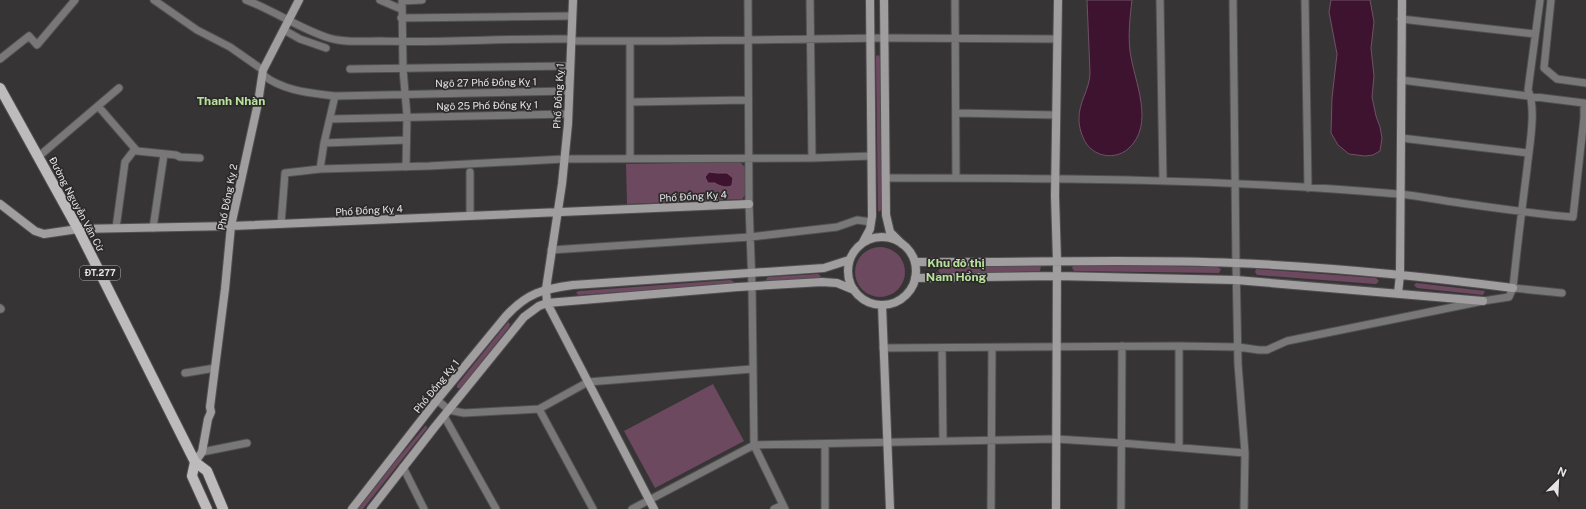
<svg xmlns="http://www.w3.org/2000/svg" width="1586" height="509" viewBox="0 0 1586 509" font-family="'Public Sans',sans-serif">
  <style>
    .green { fill: #6d495f }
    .water { fill: #3e1330; stroke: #705266 }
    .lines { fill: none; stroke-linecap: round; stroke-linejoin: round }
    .street-casing { stroke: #525051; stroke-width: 9 }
    .secondary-casing { stroke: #525051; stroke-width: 10 }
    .primary-casing { stroke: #525051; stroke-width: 12 }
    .street { stroke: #797879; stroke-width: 7 }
    .secondary { stroke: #a09e9f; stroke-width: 8 }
    .primary { stroke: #bebbbc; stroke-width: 10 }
    .labels { text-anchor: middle; stroke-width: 3.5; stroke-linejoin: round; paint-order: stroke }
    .shield { fill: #2c2a2b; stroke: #aeadad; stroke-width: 1 }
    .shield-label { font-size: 9px; font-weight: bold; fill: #e6e5e5 }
    .street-label { font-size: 10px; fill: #e6e5e5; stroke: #2c2a2b }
    .quarter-label { font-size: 12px; font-weight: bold; fill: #bae29e; stroke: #2c2a2b }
  </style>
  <rect width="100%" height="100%" fill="#363435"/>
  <path class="green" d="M878 55 880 57 882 209 879 212 878 210 876 62V56Z
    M740 162 745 167V195L742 199 627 204 626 164Z
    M855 272a25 25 0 1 1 50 0a25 25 0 1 1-50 0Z
    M1074 264 1217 267 1221 269 1219 273 1074 271 1072 268Z
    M1037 265 1041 266 1040 271 942 274 938 271 941 267Z
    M1256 269 1376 278 1379 281 1376 284 1257 275 1255 272Z
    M818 274 821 276 819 278 767 281 766 279 768 277Z
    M730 280 733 281 735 284 578 295 576 292 580 291Z
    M1416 283 1485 291 1483 295 1417 288 1414 285Z
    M508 322 510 324 509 327 461 388H457V385Z
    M713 384 744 441 655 488 624 431Z
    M426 425 427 428 363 509H358L394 463Z"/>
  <path class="water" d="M1087 0H1132C1130 17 1128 35 1130 51 1134 82 1156 124 1128 149 1115 160 1095 157 1086 143 1082 137 1079 127 1079 120 1078 103 1090 89 1090 73 1089 49 1088 24 1087 0Z
    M1331 0H1370L1374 22 1371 48 1374 76 1372 97 1376 116 1380 127 1382 138 1380 151 1373 155 1365 156 1349 154 1338 145 1331 133 1332 98 1337 54 1329 12Z
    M709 172 717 173H727L733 178 732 185C728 189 719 186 715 183H708L705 177Z"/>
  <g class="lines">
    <defs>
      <path id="street" d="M154 0 197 30 230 47 263 70
        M246 0C275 11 300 29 329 38 345 43 364 41 380 41 444 43 507 38 571 39
        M380 0 401 9
        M748 0 749 204 752 286 754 445 785 509
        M810 0 812 158
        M955 0 956 178
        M1160 0 1163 181
        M1233 0 1236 263 1238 364 1245 453 1244 509
        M1305 0 1308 188
        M1551 0 1544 68 1557 79 1586 83
        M401 18 572 16
        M1401 19 1535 34
        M284 30 300 39 326 48
        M571 41H668L884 38 1057 39
        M0 59 29 36 37 45 75 0
        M350 69 570 66
        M263 75C283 91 311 93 335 96L569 91
        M631 102 748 100
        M98 106 137 151 176 155 180 157 200 158
        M956 113 1056 115
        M330 119 568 114
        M1401 138 1528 153
        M324 143 406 140
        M38 157 119 88
        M630 158V42
        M406 167 407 116 403 69 402 1 422 0
        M320 169 324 143 335 96
        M470 172V215
        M886 178C1057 178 1228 179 1398 194 1421 196 1444 201 1467 204 1502 209 1537 214 1573 217L1584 118V103L1401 80
        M281 224 285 173 320 169 429 166 564 159 812 158 871 156
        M116 228 125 162 135 149
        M153 228 164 154
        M551 250 750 237 837 227 857 220 871 222
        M1513 288 1562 293
        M0 308 1 309
        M1179 346V447
        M883 348 1179 346 1238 347 1259 350H1267L1287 341 1483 301 1509 297 1513 288C1517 248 1522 208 1527 169 1529 148 1537 108 1528 90L1540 0
        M942 348 943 441
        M185 373 215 368
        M437 400 449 410 464 413 539 409 588 382 752 369
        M539 409 593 509
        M444 416 496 509
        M825 445V509
        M202 452 247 443
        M403 467 424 509
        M632 509 754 445 1056 439 1121 443 1245 453
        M774 509 783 505
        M991 509 992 348
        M1121 509 1122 346"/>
      <path id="secondary" d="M573 0 568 124 562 184 546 289 547 303 654 509
        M884 0 886 215 890 232 902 244
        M0 204 35 231 44 234 78 229 231 226 749 204
        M848 271a34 34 0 1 1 68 0a34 34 0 1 1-68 0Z
        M863 242 870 229 872 216 870 0
        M915 262C1022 263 1129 258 1235 263 1328 267 1421 276 1513 288
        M915 278 1057 276 1236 280 1483 301
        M1398 293 1400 275 1402 0
        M882 305 890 509
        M195 462 202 452 208 419 211 412 210 407 225 289 231 226 258 103 263 70 299 0
        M352 509 437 400 506 316C527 293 543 289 573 285L824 268 849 260
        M371 509 434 428 524 317 539 306 547 303 738 287 822 282 837 283 854 290
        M1056 509 1057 260 1055 196 1058 0"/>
      <path id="primary" d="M0 88 78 229 195 462 207 471 223 509
        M195 462 192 476 207 509"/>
    </defs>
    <use href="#street" class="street-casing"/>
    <use href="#secondary" class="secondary-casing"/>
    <use href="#primary" class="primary-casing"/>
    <use href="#street" class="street"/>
    <use href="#secondary" class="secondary"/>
    <use href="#primary" class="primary"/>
  </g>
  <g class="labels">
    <rect class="shield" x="80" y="266" width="40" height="14" rx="3"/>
    <g class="shield-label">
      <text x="100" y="276">ĐT.277</text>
    </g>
    <g class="street-label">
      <text transform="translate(486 82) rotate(-1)" y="4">Ngõ 27 Phố Đồng Kỵ 1</text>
      <text transform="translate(558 96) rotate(-87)" y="4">Phố Đồng Kỵ 1</text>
      <text transform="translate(487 105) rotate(-1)" y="4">Ngõ 25 Phố Đồng Kỵ 1</text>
      <text transform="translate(693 196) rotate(-3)" y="4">Phố Đồng Kỵ 4</text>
      <text transform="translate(227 197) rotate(-79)" y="4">Phố Đồng Kỵ 2</text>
      <text transform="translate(77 204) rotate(62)" y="4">Đường Nguyễn Văn Cừ</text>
      <text transform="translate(369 210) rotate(-3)" y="4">Phố Đồng Kỵ 4</text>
      <text transform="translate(436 386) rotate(-51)" y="4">Phố Đồng Kỵ 1</text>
    </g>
    <g class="quarter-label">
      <text x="231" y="105">Thanh Nhàn</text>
      <text x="956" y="267">Khu đô thị<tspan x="956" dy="14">Nam Hồng</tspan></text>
    </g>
  </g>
  <g transform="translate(1558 481) rotate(24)" stroke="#2c2a2b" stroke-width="3" paint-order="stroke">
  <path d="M0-3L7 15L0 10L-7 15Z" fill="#e6e5e5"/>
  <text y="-6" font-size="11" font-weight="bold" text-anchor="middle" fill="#e6e5e5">N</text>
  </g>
</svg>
